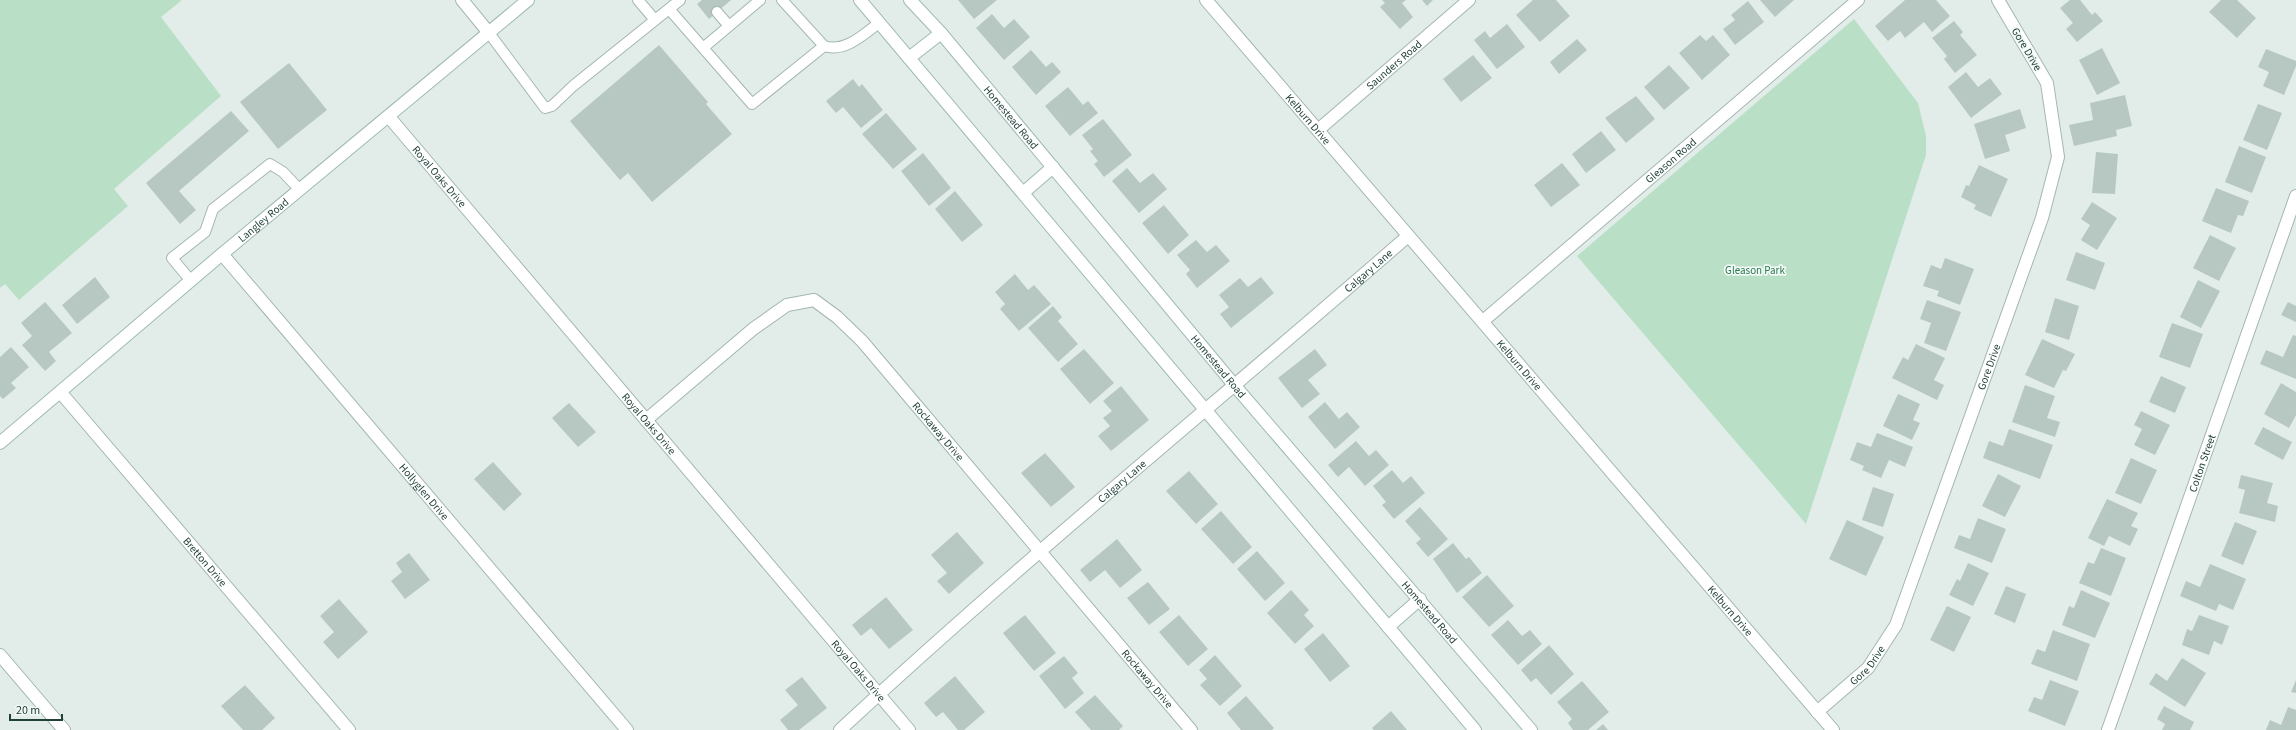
<svg xmlns="http://www.w3.org/2000/svg" width="2296" height="730" viewBox="0 0 2296 730" font-family="'Source Sans 3',sans-serif">
  <style>
    .green { fill: #b9e0c7 }
    .building { fill: #b7c8c2 }
    .lines { fill: none; stroke-linecap: round; stroke-linejoin: round }
    .lane-casing { stroke: #a4b6b1; stroke-width: 12 }
    .street-casing { stroke: #a4b6b1; stroke-width: 14 }
    .secondary-casing { stroke: #9fbab3; stroke-width: 14 }
    .lane { stroke: #fff; stroke-width: 10 }
    .street { stroke: #fff; stroke-width: 12 }
    .secondary { stroke: #fff; stroke-width: 12 }
    .labels { text-anchor: middle; stroke-width: 3.5; stroke-linejoin: round; paint-order: stroke }
    .street-label { font-size: 11px; fill: #20403a; stroke: #f3f9f7 }
    .park-label { font-size: 11px; fill: #277a4e; stroke: #f3f9f7 }
  </style>
  <rect width="100%" height="100%" fill="#e2ede9"/>
  <path class="green" d="M0 0H182L161 17 221 96 114 189 128 206 19 300 5 284 0 288Z
    M1854 19 1918 103 1926 136V155L1806 524 1577 256Z"/>
  <path class="building" d="M702 0H731L709 19 697 4Z
    M958 0H997L974 19Z
    M1382 0H1406L1402 3 1413 17 1400 29 1380 7 1385 3Z
    M1422 0H1433L1427 6Z
    M1533 0H1556L1570 16 1540 42 1516 15Z
    M1760 0H1794L1775 17Z
    M1905 0H1936L1950 16 1932 32 1924 22 1905 38 1900 31 1888 41 1875 26Z
    M2070 0H2080L2092 15 2095 12 2103 21 2077 42 2066 29 2073 23 2060 8Z
    M2221 0H2237L2256 18 2237 38 2209 12Z
    M1748 1 1764 22 1735 45 1723 29 1735 20 1731 15Z
    M992 14 1004 28 1014 19 1030 37 1004 60 976 28Z
    M1954 21 1963 32 1960 35 1977 55 1955 73 1944 59 1947 56 1932 38Z
    M1507 24 1525 47 1497 69 1474 40 1485 31 1490 38Z
    M1700 35 1706 41 1713 35 1730 55 1702 80 1679 53Z
    M1577 39 1587 50 1559 74 1550 62Z
    M659 45 708 102 706 104 732 134 652 202 628 173 620 180 570 121Z
    M2102 48 2120 83 2097 95 2079 60Z
    M2266 49 2296 61V66L2284 95 2263 86 2269 72 2258 67Z
    M1031 50 1046 67 1052 62 1061 72 1036 95 1012 67Z
    M1473 55 1492 78 1461 102 1443 79Z
    M289 63 327 110 278 149 240 102Z
    M1669 65 1690 88 1664 110 1644 87Z
    M1966 72 1978 87 1990 78 2002 94 1971 118 1948 87Z
    M853 79 859 87 862 84 883 110 861 128 843 107 836 113 826 101Z
    M1068 87 1083 105 1088 101 1098 113 1070 136 1045 106Z
    M2125 95 2132 126 2116 130 2117 136 2074 146 2069 125 2093 120 2090 103Z
    M1636 96 1655 119 1626 143 1605 118Z
    M2258 104 2282 113 2267 150 2243 140Z
    M2020 109 2026 128 2005 135 2010 151 1985 159 1974 124Z
    M231 111 249 131 179 191 196 210 180 224 146 183Z
    M886 113 917 149 893 169 862 134Z
    M1103 119 1132 155 1104 177 1094 164 1098 161 1090 151 1093 149 1082 135Z
    M1601 131 1616 150 1586 173 1572 154Z
    M2239 146 2266 157 2252 193 2225 182Z
    M2096 152 2118 154 2115 194 2092 193Z
    M923 153 951 188 929 206 901 171Z
    M1562 163 1580 185 1551 207 1534 185Z
    M1979 165 2008 179 1991 217 1974 209 1976 205 1961 197 1966 185 1969 186Z
    M1127 168 1140 183 1153 173 1167 189 1139 213 1112 181Z
    M2216 188 2249 201 2243 216 2238 215 2231 233 2202 221Z
    M955 191 983 225 962 242 935 209Z
    M2092 202 2117 218 2097 250 2081 240 2090 225 2081 219Z
    M1164 205 1189 235 1168 254 1142 223Z
    M2210 235 2236 248 2219 281 2193 268Z
    M1196 240 1207 252 1216 245 1230 261 1197 288 1186 274 1190 270 1177 255Z
    M2076 252 2105 263 2095 290 2066 280Z
    M1945 258 1974 269 1960 305 1937 296 1939 291 1923 286 1931 265 1941 269Z
    M1015 274 1028 290 1034 285 1051 304 1019 331 1000 309 1005 304 995 292Z
    M95 277 110 297 77 324 62 305Z
    M1261 277 1274 293 1231 328 1220 314 1229 307 1219 295 1240 278 1248 287Z
    M2198 280 2220 291 2201 328 2180 317Z
    M2055 298 2079 306 2069 340 2045 332Z
    M1927 300 1961 312 1946 351 1924 343 1931 323 1920 319Z
    M45 302 72 333 49 352 56 361 45 371 22 345 32 336 21 323Z
    M2288 302 2296 306V322L2281 315Z
    M1053 306 1062 317 1058 321 1078 344 1058 362 1028 328Z
    M2172 323 2203 334 2190 368 2159 357Z
    M2293 335 2296 336V379L2260 364 2266 350 2283 357Z
    M2042 339 2075 354 2066 371 2063 370 2054 388 2025 375Z
    M1916 344 1945 358 1934 380 1944 385 1937 400 1892 378 1903 357 1908 360Z
    M11 347 29 367 11 383 16 388 3 399 0 396V357Z
    M1084 349 1114 383 1090 404 1060 369Z
    M1315 349 1327 365 1308 380 1320 394 1302 408 1278 378Z
    M2161 376 2186 387 2175 413 2149 402Z
    M2281 383 2296 392V415L2289 428 2264 414Z
    M2025 385 2055 396 2047 418 2060 422 2055 437 2012 422Z
    M1121 386 1149 420 1111 451 1098 436 1110 426 1103 418 1112 411 1103 401Z
    M1898 394 1920 404 1913 420 1920 423 1912 440 1883 426Z
    M1325 402 1339 419 1347 412 1360 427 1335 449 1308 417Z
    M569 403 596 432 578 447 552 418Z
    M2141 411 2170 425 2155 455 2134 445 2142 429 2134 425Z
    M2263 427 2292 442 2283 460 2254 444Z
    M2009 429 2053 445 2040 479 1983 458 1989 441 2003 446Z
    M1877 433 1913 447 1905 467 1889 460 1881 478 1862 470 1864 466 1850 460 1857 442 1871 447Z
    M1356 441 1369 456 1376 450 1389 465 1365 486 1349 467 1338 477 1328 465Z
    M1045 453 1075 487 1051 507 1021 473Z
    M2131 458 2157 470 2141 504 2115 493Z
    M493 462 522 494 504 511 474 479Z
    M1392 470 1403 483 1411 476 1425 493 1394 519 1382 505 1386 502 1373 486Z
    M1189 471 1218 504 1196 524 1166 491Z
    M1998 474 2021 486 2005 517 1982 506Z
    M2241 475 2273 483 2267 503 2278 506 2275 522 2239 513 2245 490 2238 488Z
    M1873 487 1894 494 1883 527 1862 520Z
    M2107 499 2138 513 2131 526 2138 529 2130 546 2109 536 2104 546 2088 538Z
    M1420 507 1448 539 1428 557 1416 543 1421 539 1405 521Z
    M1221 511 1252 547 1233 564 1201 529Z
    M1978 518 2006 529 1992 563 1954 548 1959 535 1970 539Z
    M1847 520 1884 537 1866 576 1829 559Z
    M2235 522 2257 531 2243 565 2221 556Z
    M957 532 984 563 949 594 937 581 947 573 931 555Z
    M1117 539 1142 570 1120 588 1105 570 1090 582 1080 570Z
    M1453 543 1466 559 1469 557 1482 573 1457 593 1433 559Z
    M2101 548 2126 558 2111 596 2079 583 2088 562 2094 564Z
    M1257 551 1285 583 1265 601 1237 569Z
    M409 553 430 580 405 599 391 581 402 572 396 563Z
    M1968 563 1989 573 1973 606 1949 595 1957 579 1960 581Z
    M2210 564 2246 579 2233 610 2219 604 2216 611 2180 596 2186 581 2200 587Z
    M1487 575 1514 606 1489 627 1462 597Z
    M1148 582 1170 609 1149 625 1127 598Z
    M2006 586 2026 594 2015 623 1994 614Z
    M1291 590 1309 610 1304 615 1314 626 1295 644 1267 613Z
    M2081 590 2110 603 2095 638 2062 625 2069 606 2074 608Z
    M886 597 913 630 889 649 871 628 861 636 852 625Z
    M339 599 368 632 338 659 323 642 334 632 320 616Z
    M1947 606 1971 617 1954 652 1930 640Z
    M1025 615 1056 653 1034 671 1003 633Z
    M1179 615 1208 649 1188 666 1159 632Z
    M2199 615 2229 626 2222 645 2214 641 2209 655 2182 645 2187 629 2192 631Z
    M1508 620 1522 636 1530 630 1542 644 1518 665 1491 635Z
    M2053 630 2090 644 2077 681 2031 664 2037 649 2045 652Z
    M1323 633 1350 666 1330 682 1304 649Z
    M1549 645 1574 674 1551 695 1536 678 1531 682 1521 670Z
    M1215 655 1242 686 1220 706 1200 685 1207 679 1199 670Z
    M1064 656 1078 673 1072 678 1084 693 1065 709 1039 676Z
    M2182 658 2206 673 2185 707 2149 684 2156 673 2167 681Z
    M955 676 985 712 964 730H958L943 712 936 717 924 703Z
    M802 677 827 708 799 730H788L780 720 798 705 785 690Z
    M2050 680 2079 691 2065 726 2028 711 2034 697 2042 700Z
    M2296 680V693L2291 692Z
    M1582 681 1609 712 1588 730H1573L1568 723 1572 719 1557 702Z
    M245 685 275 718 262 730H243L221 706Z
    M1095 695 1123 726 1119 730H1091L1075 712Z
    M1246 696 1274 728 1272 730H1241L1227 713Z
    M2164 706 2194 722 2190 730H2162L2165 724 2157 719Z
    M2288 707 2296 710V730H2266L2270 720 2281 725Z
    M1391 711 1407 730H1374L1372 728Z
    M1603 724 1608 730H1596Z"/>
  <g class="lines">
    <defs>
      <path id="lane" d="M638 0 655 20
        M782 0 824 46C845 53 864 34 879 23
        M669 9 752 104 824 46
        M717 12 729 26
        M489 33 545 108 552 106 573 86 680 0
        M703 48 760 0
        M191 281 172 258 205 232 213 209 270 164 283 172 300 190"/>
      <g id="street">
        <path d="M462 0 489 33"/>
        <path id="s1" d="M1206 0 1833 730"/>
        <path id="s2" d="M389 117 909 730"/>
        <path id="s3" d="M1318 130 1469 0"/>
        <path id="s4" d="M222 254 627 730"/>
        <path id="s5" d="M1483 321 1858 0"/>
        <path id="s6" d="M61 393 349 730"/>
        <path id="s7" d="M646 420 753 329 787 305 814 300 837 317 862 341 1191 730"/>
        <path d="M0 655 64 730"/>
        <path id="s8" d="M1817 712 1868 668 1896 625 2042 218 2058 157 2047 83 1998 0"/>
        <path id="s9" d="M840 730C1024 559 1219 401 1408 236"/>
        <path id="s10" d="M2108 730 2296 196"/>
      </g>
      <g id="secondary">
        <path d="M860 0 1475 730"/>
        <path id="s11" d="M910 0 941 33 1235 386 1531 730"/>
        <path d="M909 58 941 33"/>
        <path d="M1023 193 1053 167"/>
        <path id="s12" d="M0 443 222 254 528 0"/>
        <path d="M1388 627 1420 599"/>
      </g>
    </defs>
    <use href="#lane" class="lane-casing"/>
    <use href="#street" class="street-casing"/>
    <use href="#secondary" class="secondary-casing"/>
    <use href="#lane" class="lane"/>
    <use href="#street" class="street"/>
    <use href="#secondary" class="secondary"/>
  </g>
  <g class="labels">
    <g class="street-label">
      <text transform="translate(2027 49) rotate(59)" y="4">Gore Drive</text>
      <text dy="4" stroke="none"><textPath href="#s3" startOffset="100">Saunders Road</textPath></text>
      <text dy="4" stroke="none"><textPath href="#s11" startOffset="155">Homestead Road</textPath></text>
      <text dy="4" stroke="none"><textPath href="#s1" startOffset="157">Kelburn Drive</textPath></text>
      <text dy="4" stroke="none"><textPath href="#s5" startOffset="247">Gleason Road</textPath></text>
      <text dy="4" stroke="none"><textPath href="#s2" startOffset="78">Royal Oaks Drive</textPath></text>
      <text dy="4" stroke="none"><textPath href="#s12" startOffset="345">Langley Road</textPath></text>
      <text dy="4" stroke="none"><textPath href="#s9" startOffset="700">Calgary Lane</textPath></text>
      <text dy="4" stroke="none"><textPath href="#s1" startOffset="481">Kelburn Drive</textPath></text>
      <text dy="4" stroke="none"><textPath href="#s11" startOffset="479">Homestead Road</textPath></text>
      <text dy="4" stroke="none"><textPath href="#s8" startOffset="393">Gore Drive</textPath></text>
      <text dy="4" stroke="none"><textPath href="#s2" startOffset="402">Royal Oaks Drive</textPath></text>
      <text dy="4" stroke="none"><textPath href="#s7" startOffset="391">Rockaway Drive</textPath></text>
      <text dy="4" stroke="none"><textPath href="#s10" startOffset="283">Colton Street</textPath></text>
      <text dy="4" stroke="none"><textPath href="#s9" startOffset="376">Calgary Lane</textPath></text>
      <text dy="4" stroke="none"><textPath href="#s4" startOffset="312">Hollyglen Drive</textPath></text>
      <text dy="4" stroke="none"><textPath href="#s6" startOffset="222">Bretton Drive</textPath></text>
      <text dy="4" stroke="none"><textPath href="#s1" startOffset="805">Kelburn Drive</textPath></text>
      <text dy="4" stroke="none"><textPath href="#s11" startOffset="803">Homestead Road</textPath></text>
      <text dy="4" stroke="none"><textPath href="#s8" startOffset="69">Gore Drive</textPath></text>
      <text dy="4" stroke="none"><textPath href="#s2" startOffset="726">Royal Oaks Drive</textPath></text>
      <text dy="4" stroke="none"><textPath href="#s7" startOffset="715">Rockaway Drive</textPath></text>
    </g>
    <g class="park-label">
      <text x="1755" y="274">Gleason Park</text>
    </g>
  </g>
  <path d="M10 714v6h52v-6" fill="none" stroke="#20403a" stroke-width="2"/>
  <text x="16" y="714" font-size="12" fill="#20403a" stroke="#f3f9f7" stroke-width="3" paint-order="stroke">20 m</text>
</svg>
